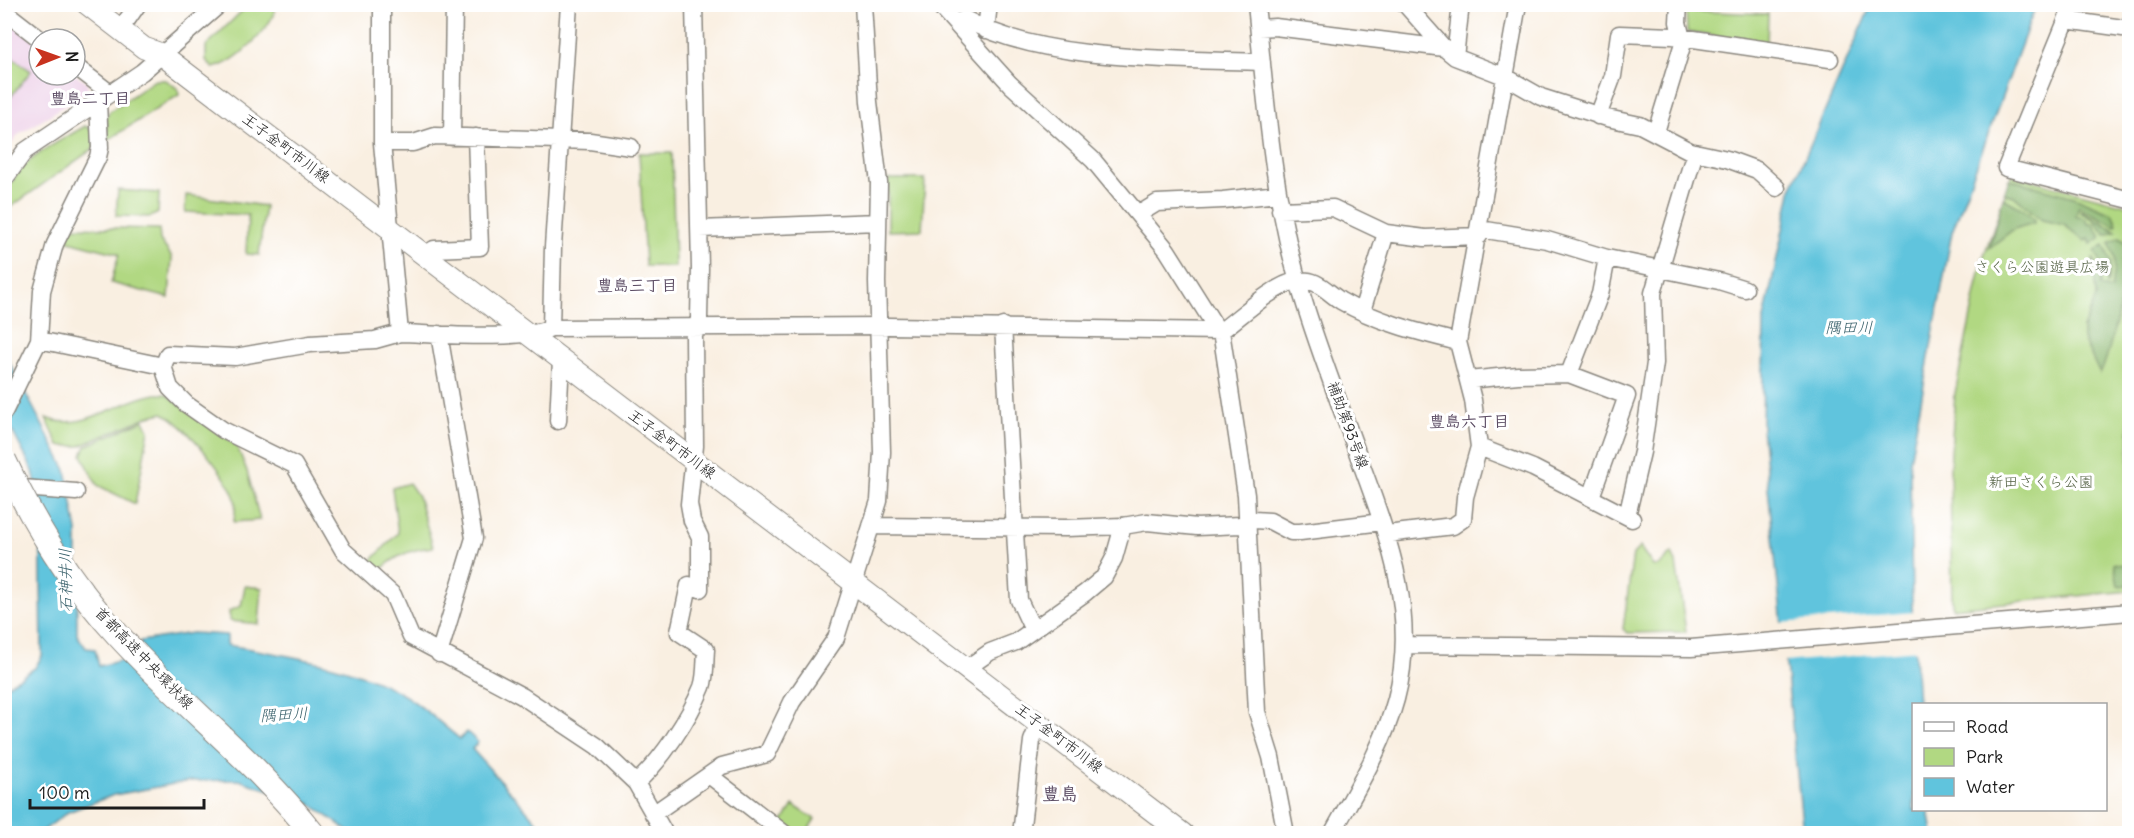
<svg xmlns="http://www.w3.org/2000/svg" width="2134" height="838" viewBox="0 0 2134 838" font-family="Delius,'Klee One',sans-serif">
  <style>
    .built { fill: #edd0e8 }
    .green { fill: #b1d882; stroke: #667a4f; stroke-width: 1.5 }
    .forest { fill: #8cb870; stroke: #546a46; stroke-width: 1.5 }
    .water { fill: #60c4dd; stroke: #3e707c; stroke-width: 1.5 }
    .pier { fill: #f9efe1 }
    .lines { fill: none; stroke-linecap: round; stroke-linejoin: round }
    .minor-casing { stroke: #8a867e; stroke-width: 19 }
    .major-casing { stroke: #8a867e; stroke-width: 23 }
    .minor { stroke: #fff; stroke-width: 16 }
    .major { stroke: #fff; stroke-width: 21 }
    .highway-bridge-casing { stroke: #8a867e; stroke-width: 26; stroke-linecap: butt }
    .highway-bridge { stroke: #fff; stroke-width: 24 }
    .labels { text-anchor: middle; stroke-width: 6; stroke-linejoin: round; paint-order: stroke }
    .street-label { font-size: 15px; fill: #1c1c1c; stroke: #fff }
    .park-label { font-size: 15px; fill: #505e40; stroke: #fff }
    .neighbourhood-label { font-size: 16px; font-weight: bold; fill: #5a4a62; stroke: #fff }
    .water-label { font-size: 16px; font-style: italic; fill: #375f69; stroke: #fff }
    .quarter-label { font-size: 18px; font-weight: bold; fill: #5a4a62; stroke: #fff }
  </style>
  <rect width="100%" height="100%" fill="#fff"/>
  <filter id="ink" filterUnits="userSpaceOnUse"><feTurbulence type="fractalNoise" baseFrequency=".0167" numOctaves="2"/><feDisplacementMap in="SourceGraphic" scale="12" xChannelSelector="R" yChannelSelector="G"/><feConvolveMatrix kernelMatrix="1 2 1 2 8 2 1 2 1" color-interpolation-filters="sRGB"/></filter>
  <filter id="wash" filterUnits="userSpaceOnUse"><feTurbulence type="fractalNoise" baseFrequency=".008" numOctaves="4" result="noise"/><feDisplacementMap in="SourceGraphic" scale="24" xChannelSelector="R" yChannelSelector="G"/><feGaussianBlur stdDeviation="1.35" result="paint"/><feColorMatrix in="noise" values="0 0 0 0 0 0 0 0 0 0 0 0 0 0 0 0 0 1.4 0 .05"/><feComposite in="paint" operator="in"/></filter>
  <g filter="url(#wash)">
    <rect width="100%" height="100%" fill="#f9efe1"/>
    <path class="built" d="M5 17 39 44V75H75L87 82 88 91 18 135 5 152Z"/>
    <path class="green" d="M248 5H276C273 28 236 63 213 68L206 60V46Z
      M1686 11 1768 14 1767 45 1687 32Z
      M4 52 31 71 5 104H4Z
      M155 80H166L178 89 179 95 108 140 106 117 110 111Z
      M85 126 94 131V148L5 211C4 164 53 146 85 126Z
      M639 153H672L675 267 645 266Z
      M2012 175 2129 206V591L1952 608 1950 467 1955 393 1983 258Z
      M888 179H925L922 230 888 231Z
      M118 190 159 193 158 213 151 217 116 216Z
      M186 195 265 206 259 255 246 254 248 215 185 212Z
      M72 227 159 229 160 240 172 257 169 298 111 283 119 254 65 240Z
      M156 394H166L237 446 247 471 260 520 234 522C234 515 237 505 235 499 228 476 184 423 163 413L149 416 80 446H59L46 418C84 433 118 400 156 394Z
      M144 420 149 430 135 504 97 485 82 455 86 446Z
      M409 483 418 496 433 547C408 550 395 556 377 573L368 564 398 533 392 488Z
      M1640 547 1653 566H1659L1672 553 1676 563 1686 632 1627 633 1623 629 1633 554Z
      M245 586 262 588 259 624 230 621 229 611 241 606Z
      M793 805 815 819 806 833H792L780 826Z"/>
    <path class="forest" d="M2009 179 2074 197 2112 213 2117 224 2115 226 2079 206 2076 215 2086 219 2088 224H2093L2101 237 2091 244 2089 239 2085 241 2064 225 2042 220 2014 196 2004 193Z
      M2003 198 2023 209 2035 220 2034 223 2014 229 1989 248Z
      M2081 210 2116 231 2106 235 2093 219 2080 212Z
      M2120 238C2125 241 2129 245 2130 252 2131 266 2107 363 2100 374L2083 339V328L2096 297 2093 258 2101 271V287L2111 290 2115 259 2109 243Z
      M2104 245 2111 262 2107 285 2106 272 2095 251Z
      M2114 563 2129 566V585L2118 586Z"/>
    <path class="water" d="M1871 5H2036L1952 232 1910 461 1912 605 1918 704H1914V810H1929L1933 833H1803L1762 428 1764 319 1792 187Z
      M4 352 66 470 77 531V635L86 648 95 649 99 666 143 655 140 641 192 633 227 635V645C282 654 354 665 402 694 423 706 441 724 460 739L467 732 478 742 472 749 547 833H351L309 803 239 780 190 781 114 795 68 812 40 833H5V687L35 668 42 656 40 501 33 471 5 417Z"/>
    <path class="pier" d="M1915 612 1918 650 1784 662 1780 623Z"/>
  </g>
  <g filter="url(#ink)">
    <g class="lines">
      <defs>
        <path id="minor" d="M382 4V143L400 333C435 334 522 341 551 328L888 326 1221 331
          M938 4 1010 84 1093 160 1167 250 1215 326 1221 331 1246 495 1257 712 1271 757 1286 834
          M1256 4C1266 102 1273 201 1302 295 1319 352 1342 409 1362 466 1390 542 1418 617 1396 699 1383 747 1356 790 1332 834
          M1405 4 1444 48
          M2073 4 2006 168 2130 200
          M4 11 40 39
          M127 20 138 4
          M2066 20 2130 29
          M956 22 965 19C1041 62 1175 59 1262 62
          M1259 28 1275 27 1444 48 1455 57 1504 76 1541 97 1607 118 1640 125 1690 151 1727 159 1757 170 1777 188
          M986 30 989 4
          M1455 57 1461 4
          M75 66 110 93
          M1598 116 1613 76 1619 34 1673 36 1830 59
          M1656 132 1683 43 1678 22 1679 4
          M452 137 454 4
          M382 143H413L435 136 590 141 631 147
          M4 180 25 151 142 72 220 4
          M1280 210 1333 208 1386 233 1425 238 1479 236
          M1139 214 1157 203 1223 200 1278 194
          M700 229 878 222
          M1480 229 1547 240 1607 258 1719 281 1745 289
          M426 255 434 249 480 247 476 137
          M1362 311 1386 233
          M1003 326 1019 600 1033 630
          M551 328 553 247 569 4
          M1221 331C1240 317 1275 284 1297 281 1318 278 1325 291 1341 301 1377 322 1418 332 1458 342
          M39 340 163 366 170 388 186 404 223 430 294 465 343 550 393 595 411 637 522 696 597 746 636 783 665 834
          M163 366 168 354 235 357 310 344 375 340 400 333
          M1569 374 1600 294 1607 258
          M1468 380 1518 375 1569 374 1627 396 1591 497
          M4 412 39 340 42 291 55 244 98 157 100 148 98 101
          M558 421 561 360
          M1479 447 1533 468 1632 519
          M9 487 76 492
          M1627 516 1642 452 1655 363 1653 293 1695 152
          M871 526 1066 528 1123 526 1147 522 1197 527 1240 525 1254 520 1270 521 1291 532H1300L1382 522
          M1387 534 1453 526 1463 519 1465 497 1479 447 1473 400 1458 342 1518 4
          M1404 645 1691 648 2130 612
          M439 654 474 538 439 334
          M967 668 990 652 1016 642 1085 593 1104 577 1114 558 1123 526
          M709 775 785 834
          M636 783C661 761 689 719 702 687 706 676 705 661 706 650L679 632 689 585 700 589V537L692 521 689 504 695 446 694 336 699 319 700 268 694 4
          M653 814 722 766 767 754 792 702 836 638 879 501 882 452 877 282 879 183 869 102 863 4
          M1021 834 1032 741 1039 723"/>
        <path id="major" d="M87 4 144 48 161 54C501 315 844 572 1183 834"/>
      </defs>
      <use href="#minor" class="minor-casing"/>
      <use href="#major" class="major-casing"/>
      <use href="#minor" class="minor"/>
      <use href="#major" class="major"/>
      <defs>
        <path id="highway-bridge" d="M4 460C34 525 70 583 118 635 181 704 255 760 313 834"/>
      </defs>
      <use href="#highway-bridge" class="highway-bridge-casing"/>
      <use href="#highway-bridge" class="highway-bridge"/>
    </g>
  </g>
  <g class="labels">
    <g class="street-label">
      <text transform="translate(286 148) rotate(37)" y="5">王子金町市川線</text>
      <text transform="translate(1348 425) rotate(70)" y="5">補助第93号線</text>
      <text transform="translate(672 444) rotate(37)" y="5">王子金町市川線</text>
      <text transform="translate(144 658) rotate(46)" y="5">首都高速中央環状線</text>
      <text transform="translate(1059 738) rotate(37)" y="5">王子金町市川線</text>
    </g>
    <g class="park-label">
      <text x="2042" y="272">さくら公園遊具広場</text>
      <text x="2041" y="487">新田さくら公園</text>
    </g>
    <g class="neighbourhood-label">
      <text x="90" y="104">豊島二丁目</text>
      <text x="637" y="291">豊島三丁目</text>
      <text x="1469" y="427">豊島六丁目</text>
    </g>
    <g class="water-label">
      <text x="1849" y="333">隅田川</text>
      <text transform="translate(65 580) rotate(-91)" y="6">石神井川</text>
      <text transform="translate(284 714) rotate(-3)" y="6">隅田川</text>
    </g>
    <g class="quarter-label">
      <text x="1060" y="800">豊島</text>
    </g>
  </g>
  <rect width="2134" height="838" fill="none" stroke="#fff" stroke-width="24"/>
  <rect x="1912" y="703" width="195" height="108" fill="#ffffff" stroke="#a4a4a4" stroke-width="1.5"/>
  <rect x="1924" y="722" width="30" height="9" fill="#ffffff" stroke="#a4a4a4" stroke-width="1.5"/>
  <text x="1966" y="733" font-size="18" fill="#1c1c1c">Road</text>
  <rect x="1924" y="748" width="30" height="18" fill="#b1d882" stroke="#a4a4a4" stroke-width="1.5"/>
  <text x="1966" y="763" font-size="18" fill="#1c1c1c">Park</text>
  <rect x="1924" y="778" width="30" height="18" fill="#60c4dd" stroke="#a4a4a4" stroke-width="1.5"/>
  <text x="1966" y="793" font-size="18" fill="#1c1c1c">Water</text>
  <g transform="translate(57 57) rotate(89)"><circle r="28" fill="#ffffff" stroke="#a4a4a4" stroke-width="1.5"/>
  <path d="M0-4.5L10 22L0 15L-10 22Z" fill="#c8321e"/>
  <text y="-9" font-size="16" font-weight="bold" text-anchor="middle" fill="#1c1c1c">N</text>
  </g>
  <path d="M30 799v9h174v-9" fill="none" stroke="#1c1c1c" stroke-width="3"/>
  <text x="39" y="799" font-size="18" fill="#1c1c1c" stroke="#ffffff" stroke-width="4.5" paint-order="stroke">100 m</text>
</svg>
